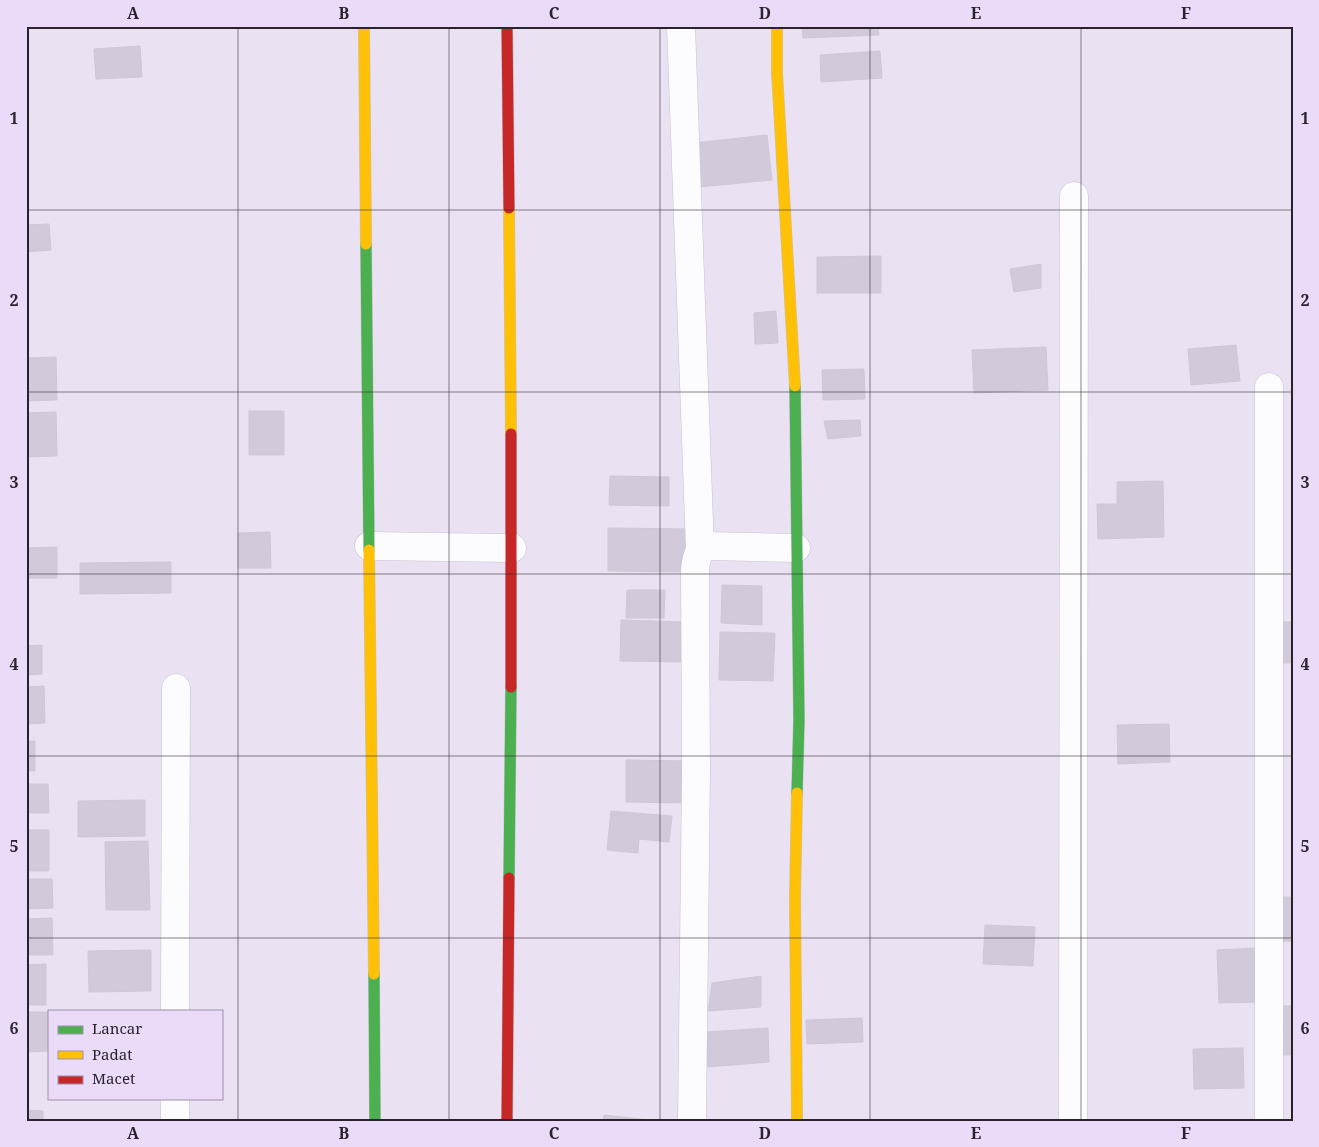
<svg xmlns="http://www.w3.org/2000/svg" width="1319" height="1147" viewBox="0 0 1319 1147" font-family="'Noto Serif',serif">
  <style>
    .building { fill: #d2cadb; stroke: #cec8d5 }
    .lines { fill: none; stroke-linecap: round; stroke-linejoin: round }
    .street-casing { stroke: #c7c1ce; stroke-width: 29 }
    .fast-casing { stroke: #c7c1ce; stroke-width: 12 }
    .slow-casing { stroke: #c7c1ce; stroke-width: 12 }
    .jam-casing { stroke: #c7c1ce; stroke-width: 12 }
    .street { stroke: #fcfbfd; stroke-width: 28 }
    .fast { stroke: #4caf50; stroke-width: 11 }
    .slow { stroke: #ffc107; stroke-width: 11 }
    .jam { stroke: #c62828; stroke-width: 11 }
    .grid { fill: none; stroke: #29232e; stroke-width: 1; stroke-opacity: 0.55 }
    .neatline { fill: none; stroke: #29232e; stroke-width: 2 }
    .grid-label { font-size: 16px; text-anchor: middle; font-weight: bold; fill: #29232e }
  </style>
  <rect width="100%" height="100%" fill="#eae2f2"/>
  <path class="building" d="M802 26H878L879 35 803 38Z
    M140 46 142 77 96 79 94 49Z
    M880 51 882 78 821 82 820 55Z
    M767 135 772 180 699 187 694 143Z
    M49 224 51 250 26 252V225Z
    M881 256V293H817V257Z
    M1041 264V288L1014 292 1010 269Z
    M776 311 778 343 755 344 754 313Z
    M1236 345 1240 381 1191 385 1188 349Z
    M1046 347 1048 390 974 393 972 350Z
    M56 357 57 400 26 401V358Z
    M864 369 865 399 823 400 822 370Z
    M249 411H284V455H249Z
    M56 412 57 456 26 457V413Z
    M860 420 861 436 828 439 824 421Z
    M610 476 669 477V506L609 505Z
    M1163 481 1164 537 1098 539 1097 504H1117V482Z
    M608 528 691 529 690 572 608 571Z
    M270 532 271 568H238V533Z
    M57 547V578H26V548Z
    M171 562V593L80 594V563Z
    M722 585 762 586V625L721 623Z
    M627 590H665L664 618H626Z
    M621 620 685 622 684 662 620 661Z
    M1282 622H1293V663H1280Z
    M720 632 775 633 773 681 719 680Z
    M42 645V674L26 675V646Z
    M44 686 45 723 26 724V687Z
    M1169 724 1170 762 1118 764 1117 725Z
    M26 741H35V771H26Z
    M626 760 690 761 689 803 626 802Z
    M26 784H48L49 813H26Z
    M145 800V836L78 837V801Z
    M611 811 672 816 669 842 639 839 638 853 607 850Z
    M26 830H49V871H26Z
    M148 841 150 910H106L105 842Z
    M26 879H52L53 908 26 909Z
    M1275 897H1293V941L1270 942Z
    M52 918 53 955H26V919Z
    M985 925 1035 927 1033 966 983 964Z
    M1259 948 1261 1002 1219 1003 1217 950Z
    M151 950V991L89 992 88 951Z
    M46 964V1005H26V965Z
    M761 976V1007L708 1011 712 983Z
    M1284 1006H1293V1055H1283Z
    M26 1012H49V1051L26 1052Z
    M862 1018 863 1042 807 1044 806 1020Z
    M768 1028 769 1062 708 1067 706 1032Z
    M1243 1048 1244 1088 1194 1089 1193 1049Z
    M26 1110 43 1111V1121H26Z
    M604 1115 658 1121H603Z"/>
  <g class="lines">
    <defs>
      <path id="street" d="M681 26 700 550
        M369 546 512 548
        M175 1011 176 688
        M175 1121V1098
        M692 1121 696 772 695 570C696 560 697 552 705 546L796 548
        M1073 1121 1074 196
        M1269 1121V387"/>
      <path id="fast" d="M366 244 369 550
        M795 386 799 720 797 793
        M509 878 511 687
        M374 974 375 1121"/>
      <path id="slow" d="M364 26 366 244
        M777 26V72L795 386
        M509 208 511 434
        M369 550 374 974
        M797 1121 795 898 797 793"/>
      <path id="jam" d="M507 26 509 208
        M511 687V434
        M507 1121 509 878"/>
    </defs>
    <use href="#street" class="street-casing"/>
    <use href="#fast" class="fast-casing"/>
    <use href="#slow" class="slow-casing"/>
    <use href="#jam" class="jam-casing"/>
    <use href="#street" class="street"/>
    <use href="#fast" class="fast"/>
    <use href="#slow" class="slow"/>
    <use href="#jam" class="jam"/>
  </g>
  <path class="grid" d="M238 26V1121M449 26V1121M660 26V1121M870 26V1121M1081 26V1121M26 210H1293M26 392H1293M26 574H1293M26 756H1293M26 938H1293"/>
  <rect width="1319" height="1147" fill="none" stroke="#eadbf9" stroke-width="55"/>
  <rect x="48" y="1010" width="175" height="90" fill="#eadbf9" stroke="#9d91a8"/>
  <rect x="58" y="1026" width="25" height="8" fill="#4caf50" stroke="#9d91a8"/>
  <text x="92" y="1034" font-size="15" fill="#29232e">Lancar</text>
  <rect x="58" y="1051" width="25" height="8" fill="#ffc107" stroke="#9d91a8"/>
  <text x="92" y="1060" font-size="15" fill="#29232e">Padat</text>
  <rect x="58" y="1076" width="25" height="8" fill="#c62828" stroke="#9d91a8"/>
  <text x="92" y="1084" font-size="15" fill="#29232e">Macet</text>
  <rect x="28" y="28" width="1264" height="1092" class="neatline"/>
  <g class="grid-label">
    <text x="133" y="19">A</text>
    <text x="344" y="19">B</text>
    <text x="554" y="19">C</text>
    <text x="765" y="19">D</text>
    <text x="976" y="19">E</text>
    <text x="1186" y="19">F</text>
    <text x="14" y="124">1</text>
    <text x="1305" y="124">1</text>
    <text x="14" y="306">2</text>
    <text x="1305" y="306">2</text>
    <text x="14" y="488">3</text>
    <text x="1305" y="488">3</text>
    <text x="14" y="670">4</text>
    <text x="1305" y="670">4</text>
    <text x="14" y="852">5</text>
    <text x="1305" y="852">5</text>
    <text x="14" y="1034">6</text>
    <text x="1305" y="1034">6</text>
    <text x="133" y="1139">A</text>
    <text x="344" y="1139">B</text>
    <text x="554" y="1139">C</text>
    <text x="765" y="1139">D</text>
    <text x="976" y="1139">E</text>
    <text x="1186" y="1139">F</text>
  </g>
</svg>
